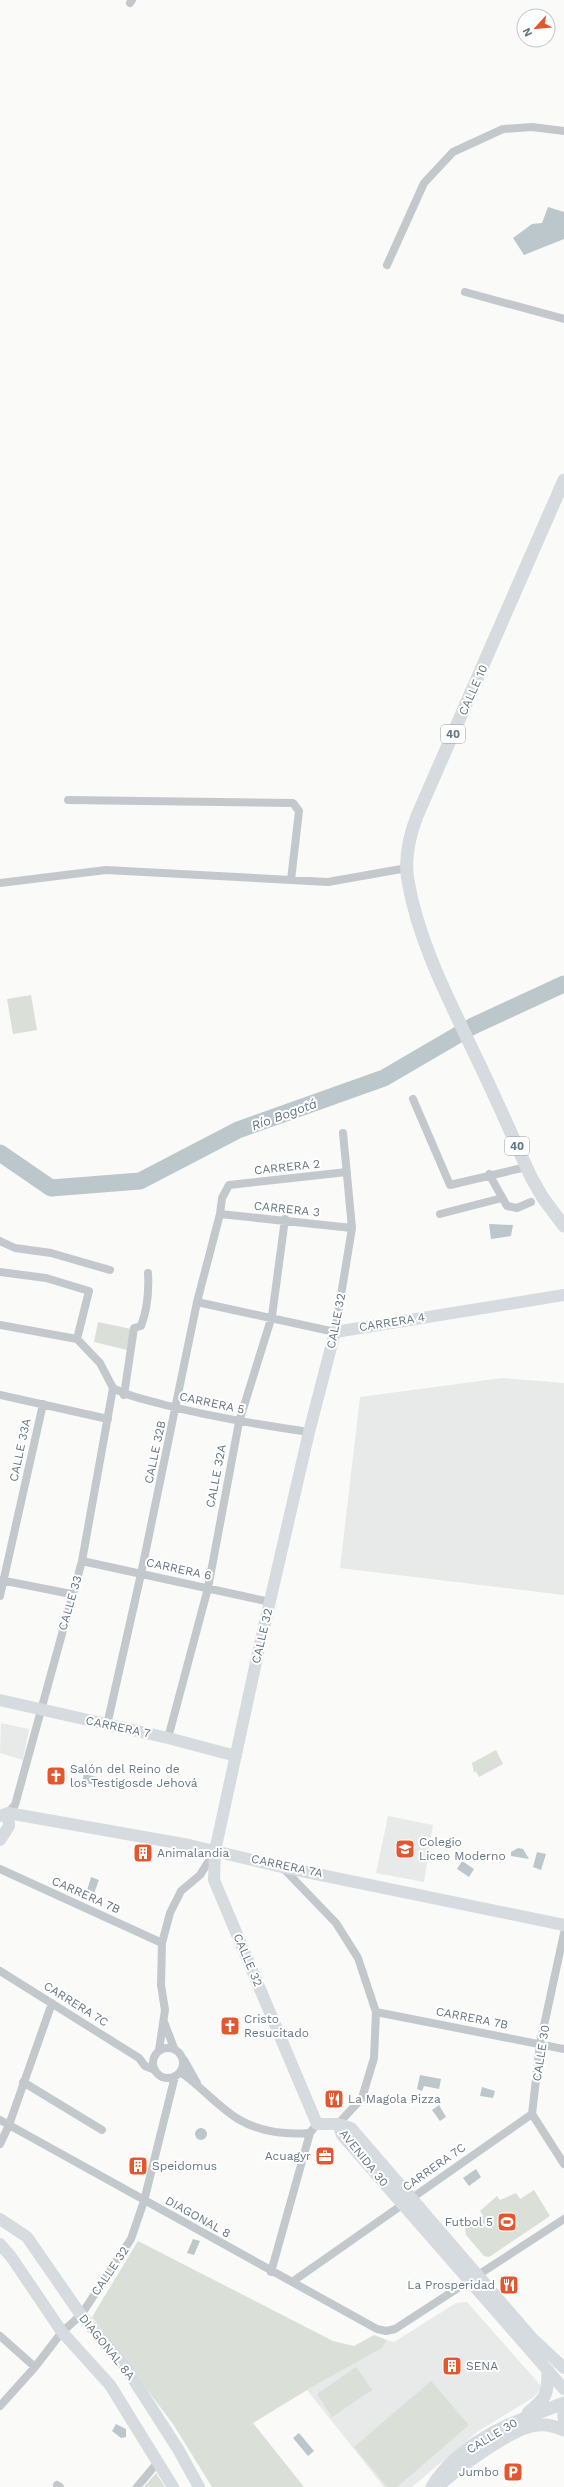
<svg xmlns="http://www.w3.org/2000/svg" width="564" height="2487" viewBox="0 0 564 2487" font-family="'Work Sans',sans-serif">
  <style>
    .built { fill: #e8e9e9 }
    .green { fill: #dadfd7 }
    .water { fill: #bbc7cb }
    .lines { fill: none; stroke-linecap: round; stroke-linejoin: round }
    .river { stroke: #bbc7cb; stroke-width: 17 }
    .street { stroke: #c3c8cc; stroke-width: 8 }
    .secondary { stroke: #d6dbdf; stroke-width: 12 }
    .primary { stroke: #d6dbdf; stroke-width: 13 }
    .labels { text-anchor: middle; stroke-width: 4; stroke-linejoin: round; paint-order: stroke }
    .shield { fill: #fff; stroke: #939fa8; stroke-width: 1 }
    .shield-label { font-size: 11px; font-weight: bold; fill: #657683 }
    .street-label { font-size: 12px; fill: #657683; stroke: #fff }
    .poi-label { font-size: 12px; fill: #657683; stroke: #fff; text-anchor: start }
    .water-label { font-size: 13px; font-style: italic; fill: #60757c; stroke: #fff }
  </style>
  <rect width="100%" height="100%" fill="#fafaf8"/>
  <path class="built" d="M502 1378 564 1383V1595L340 1568 360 1397Z
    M1 1723 29 1729 23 1760 0 1753Z
    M388 1816 433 1825 424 1882 376 1873Z
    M467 2302 542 2387 534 2397 477 2432 412 2487H384L307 2390 382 2348 387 2340 394 2342 456 2303Z"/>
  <path class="green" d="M31 995 37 1030 13 1034 7 999Z
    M98 1322 131 1329 127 1350 94 1342Z
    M496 1750 503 1764 479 1777 476 1771 474 1773 472 1763Z
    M534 2190 550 2216 489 2257 484 2256 466 2235 465 2229 483 2216 480 2211 497 2196 500 2200 516 2193 520 2199Z
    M138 2241 333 2341 354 2346 374 2335 387 2340 382 2348 307 2390 253 2423 304 2487H212L173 2424 92 2317Z
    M356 2367 372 2390 332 2417 317 2394Z
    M431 2381 469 2425 397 2487H387L354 2447Z
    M156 2473 165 2487H144Z"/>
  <path class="water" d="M548 207 564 212V239L524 255 513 238 532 224 542 223Z
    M489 1224 513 1225 511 1236 491 1239Z
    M84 1774 97 1777 95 1785 82 1782Z
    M518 1848 523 1849 529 1859 511 1856V1852Z
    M537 1852 546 1854 541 1870 533 1867Z
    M462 1861 474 1869 469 1877 457 1869Z
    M91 1877 99 1880 93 1896 86 1894Z
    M420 2075 441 2079 439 2089 424 2086 422 2091 417 2089Z
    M482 2087 495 2091 493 2098 480 2096Z
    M439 2105 446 2117 440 2121 432 2110Z
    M195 2134a6 6 0 1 1 12 0a6 6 0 1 1-12 0Z
    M476 2169 481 2177 469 2186 463 2178Z
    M193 2239 200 2241 194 2255 187 2253Z
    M116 2424 126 2429V2437L121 2438 112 2431Z
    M299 2433 314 2451 308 2456 293 2438Z"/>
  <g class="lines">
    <path class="river" d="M0 1153 51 1188 140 1181 238 1130 384 1078 473 1026 564 984"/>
    <path class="street" d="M130 3 132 0
      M387 265 424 183 453 152 503 129 532 127 564 131
      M465 292 564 319
      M68 800 293 803 299 811 291 880
      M0 883 106 870 328 882 407 868
      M413 1099 450 1185 526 1167
      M489 1174 507 1206 517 1208 531 1202
      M220 1214 352 1228
      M440 1214 502 1198
      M0 1241 15 1248 51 1253 110 1270
      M0 1272 46 1278 89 1291 77 1339
      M197 1302 335 1332 352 1228 343 1133
      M0 1325 77 1339 100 1363 113 1388
      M113 1388C129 1397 147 1400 165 1405 212 1417 260 1425 309 1432
      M0 1395 108 1419
      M124 1395 134 1328 141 1326C148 1308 149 1291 148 1273
      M82 1561 270 1602
      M0 1580 71 1594
      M0 1596 43 1404
      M107 1725 141 1574 197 1302 220 1214 222 1198 229 1185 347 1172
      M168 1738 208 1588 239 1422 272 1316 285 1219
      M8 1813 15 1805 82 1561 113 1388
      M282 1867 336 1923 358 1958 376 2012 374 2058 362 2098 338 2124
      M0 1869 162 1943
      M564 1933 540 2044 532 2114 564 2164
      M0 1971 139 2058 145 2066 155 2070
      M376 2012 564 2049
      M164 2022 174 2048
      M153 2063a15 15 0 1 1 30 0a15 15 0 1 1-30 0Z
      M159 2050 165 2010 161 1985 162 1943 170 1913 181 1891 200 1875 214 1853
      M184 2060 197 2083
      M180 2072C201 2086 217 2106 238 2119 260 2132 285 2135 310 2133
      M23 2082 102 2130
      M0 2120 377 2329 386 2331 395 2329 564 2219
      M0 2144 9 2125 52 2003
      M271 2272 310 2133 317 2124
      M292 2282 532 2114
      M0 2336 35 2367
      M0 2406 35 2367 62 2332 81 2315 131 2239 144 2201 175 2076
      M57 2485 60 2487
      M137 2487 158 2462"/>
    <path class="secondary" d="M564 1295 335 1332 309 1432 258 1653 215 1851 214 1880 317 2124H338L351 2128 531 2337 564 2368
      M0 1700 168 1738 236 1756
      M0 1816 8 1813 189 1845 282 1867 564 1925
      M0 1840 9 1826 8 1813
      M338 2124 342 2135 564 2389
      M0 2219 27 2237 81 2315 126 2368 178 2449 199 2487
      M0 2244 12 2258 62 2332 110 2385 173 2487"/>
    <path class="primary" d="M564 480 417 816C409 837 404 859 408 881 419 944 450 1002 477 1059 496 1098 513 1138 531 1177L543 1198 564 1226
      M528 2413C546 2398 548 2395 548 2371
      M564 2413V2418
      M444 2481C462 2465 513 2427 537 2425 546 2424 555 2426 564 2430
      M432 2487C459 2441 517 2420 564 2403"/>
  </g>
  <defs>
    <symbol id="church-square" viewBox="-11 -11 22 22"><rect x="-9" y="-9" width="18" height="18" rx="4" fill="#e4572e" stroke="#fff"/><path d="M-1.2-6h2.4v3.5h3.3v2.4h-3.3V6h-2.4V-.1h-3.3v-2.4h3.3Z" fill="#fff"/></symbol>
    <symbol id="school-square" viewBox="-11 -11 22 22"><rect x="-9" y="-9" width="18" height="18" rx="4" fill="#e4572e" stroke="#fff"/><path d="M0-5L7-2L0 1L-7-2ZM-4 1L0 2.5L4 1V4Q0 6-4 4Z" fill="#fff"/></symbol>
    <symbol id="building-square" viewBox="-11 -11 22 22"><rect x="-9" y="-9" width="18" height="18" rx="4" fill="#e4572e" stroke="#fff"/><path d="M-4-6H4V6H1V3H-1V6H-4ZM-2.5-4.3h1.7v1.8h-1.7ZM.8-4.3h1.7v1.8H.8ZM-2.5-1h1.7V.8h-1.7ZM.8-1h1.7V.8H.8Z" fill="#fff"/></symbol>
    <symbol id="restaurant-square" viewBox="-11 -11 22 22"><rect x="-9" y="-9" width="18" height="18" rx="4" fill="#e4572e" stroke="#fff"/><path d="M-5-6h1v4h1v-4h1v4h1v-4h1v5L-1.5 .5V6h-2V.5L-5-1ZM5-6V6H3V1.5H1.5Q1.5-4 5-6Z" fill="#fff"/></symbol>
    <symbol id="office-square" viewBox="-11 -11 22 22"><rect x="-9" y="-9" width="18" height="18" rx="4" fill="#e4572e" stroke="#fff"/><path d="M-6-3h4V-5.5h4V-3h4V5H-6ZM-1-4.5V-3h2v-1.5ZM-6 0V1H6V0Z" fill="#fff"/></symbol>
    <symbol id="stadium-square" viewBox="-11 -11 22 22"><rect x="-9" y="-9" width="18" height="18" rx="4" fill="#e4572e" stroke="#fff"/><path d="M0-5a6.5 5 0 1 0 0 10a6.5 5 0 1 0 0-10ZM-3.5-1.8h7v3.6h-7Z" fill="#fff"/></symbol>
    <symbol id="parking-square" viewBox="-11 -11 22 22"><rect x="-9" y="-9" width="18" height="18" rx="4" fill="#e4572e" stroke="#fff"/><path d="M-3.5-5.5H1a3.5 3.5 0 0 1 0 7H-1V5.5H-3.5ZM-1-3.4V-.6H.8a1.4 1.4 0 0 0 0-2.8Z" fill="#fff"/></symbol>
  </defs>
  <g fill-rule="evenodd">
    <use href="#church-square" x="45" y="1765" width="22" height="22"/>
    <use href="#school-square" x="394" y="1838" width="22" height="22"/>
    <use href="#building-square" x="132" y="1842" width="22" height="22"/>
    <use href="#church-square" x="219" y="2015" width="22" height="22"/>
    <use href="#restaurant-square" x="323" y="2088" width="22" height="22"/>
    <use href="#office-square" x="314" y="2145" width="22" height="22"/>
    <use href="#building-square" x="127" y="2155" width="22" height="22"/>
    <use href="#stadium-square" x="496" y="2211" width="22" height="22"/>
    <use href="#restaurant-square" x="498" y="2274" width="22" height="22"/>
    <use href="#building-square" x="441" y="2355" width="22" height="22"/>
    <use href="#parking-square" x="502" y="2461" width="22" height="22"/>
  </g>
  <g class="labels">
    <g class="shield">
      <rect x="441" y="725" width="24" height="18" rx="3"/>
      <rect x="505" y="1137" width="24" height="18" rx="3"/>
    </g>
    <g class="shield-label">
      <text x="453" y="738">40</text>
      <text x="517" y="1150">40</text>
    </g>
    <g class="street-label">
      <text transform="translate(473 690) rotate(-66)" y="4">CALLE 10</text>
      <text transform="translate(287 1167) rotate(-6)" y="4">CARRERA 2</text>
      <text transform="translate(287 1209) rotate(6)" y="4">CARRERA 3</text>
      <text transform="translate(336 1321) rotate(-79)" y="4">CALLE 32</text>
      <text transform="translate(392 1322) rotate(-9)" y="4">CARRERA 4</text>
      <text transform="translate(212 1403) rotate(12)" y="4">CARRERA 5</text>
      <text transform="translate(20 1450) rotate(-78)" y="4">CALLE 33A</text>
      <text transform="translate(155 1452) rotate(-78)" y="4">CALLE 32B</text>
      <text transform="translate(216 1476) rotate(-79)" y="4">CALLE 32A</text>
      <text transform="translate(179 1569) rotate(12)" y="4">CARRERA 6</text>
      <text transform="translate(70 1603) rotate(-74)" y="4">CALLE 33</text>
      <text transform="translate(262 1636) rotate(-77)" y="4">CALLE 32</text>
      <text transform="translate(118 1727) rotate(12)" y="4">CARRERA 7</text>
      <text transform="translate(287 1866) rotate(12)" y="4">CARRERA 7A</text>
      <text transform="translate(86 1895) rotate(24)" y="4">CARRERA 7B</text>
      <text transform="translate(248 1960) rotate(67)" y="4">CALLE 32</text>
      <text transform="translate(76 2004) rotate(32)" y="4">CARRERA 7C</text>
      <text transform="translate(472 2018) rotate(11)" y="4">CARRERA 7B</text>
      <text transform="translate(541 2053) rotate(-81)" y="4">CALLE 30</text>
      <text transform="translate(364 2158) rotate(51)" y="4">AVENIDA 30</text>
      <text transform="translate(434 2167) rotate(-35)" y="4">CARRERA 7C</text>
      <text transform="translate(198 2217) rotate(29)" y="4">DIAGONAL 8</text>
      <text transform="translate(110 2271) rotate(-56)" y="4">CALLE 32</text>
      <text transform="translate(107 2347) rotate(51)" y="4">DIAGONAL 8A</text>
      <text transform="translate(492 2436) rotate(-31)" y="4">CALLE 30</text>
    </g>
    <g class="poi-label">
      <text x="70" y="1773">Salón del Reino de<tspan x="70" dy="14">los Testigosde Jehová</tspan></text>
      <text x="419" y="1846">Colegio<tspan x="419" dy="14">Liceo Moderno</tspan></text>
      <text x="157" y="1857">Animalandia</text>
      <text x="244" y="2023">Cristo<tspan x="244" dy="14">Resucitado</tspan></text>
      <text x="348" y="2103">La Magola Pizza</text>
      <text x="311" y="2160" text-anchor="end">Acuagyr</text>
      <text x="152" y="2170">Speidomus</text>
      <text x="493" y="2226" text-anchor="end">Futbol 5</text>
      <text x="495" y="2289" text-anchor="end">La Prosperidad</text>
      <text x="466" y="2370">SENA</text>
      <text x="499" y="2476" text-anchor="end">Jumbo</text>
    </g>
    <g class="water-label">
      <text transform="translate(284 1114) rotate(-20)" y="5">Río Bogotá</text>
    </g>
  </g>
  <g transform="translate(536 28) rotate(243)"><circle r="19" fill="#ffffff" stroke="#c1c8cd"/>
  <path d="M0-3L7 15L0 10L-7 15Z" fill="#e4572e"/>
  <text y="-6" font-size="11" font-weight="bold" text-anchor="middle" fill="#657683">N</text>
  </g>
</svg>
